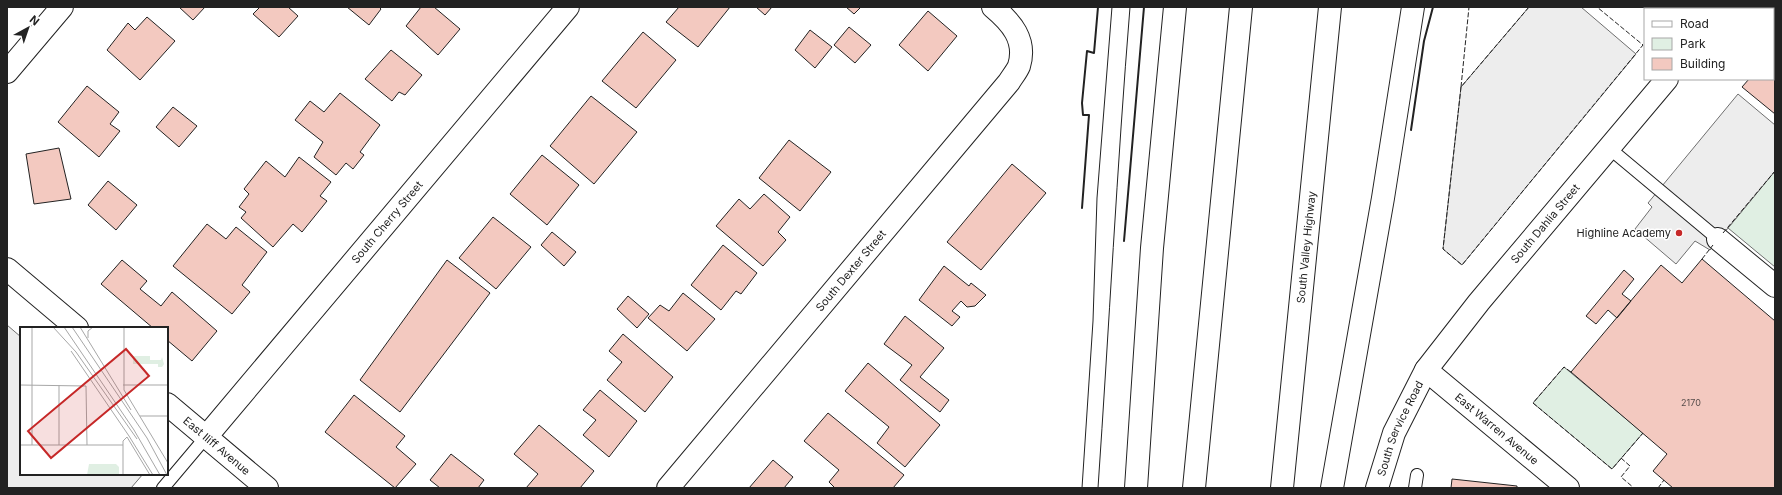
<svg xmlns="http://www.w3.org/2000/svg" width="1782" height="495" viewBox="0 0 1782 495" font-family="Inter,sans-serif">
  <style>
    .green { fill: #e0efe3; stroke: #6f6f6f }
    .parking { fill: #ededed; stroke: #6f6f6f }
    .building { fill: #f3c9c0; stroke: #222 }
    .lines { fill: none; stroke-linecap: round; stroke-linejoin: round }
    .lane-casing { stroke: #222; stroke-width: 14 }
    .street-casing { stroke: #222; stroke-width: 24 }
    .secondary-casing { stroke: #222; stroke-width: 24 }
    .highway-casing { stroke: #222; stroke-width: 24 }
    .lane { stroke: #fff; stroke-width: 12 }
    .street { stroke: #fff; stroke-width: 22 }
    .secondary { stroke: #fff; stroke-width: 22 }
    .highway { stroke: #fff; stroke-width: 22 }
    .tram { stroke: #222; stroke-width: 1 }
    .fence { stroke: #222; stroke-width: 1; stroke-dasharray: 5 2; stroke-linecap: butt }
    .wall { stroke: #222; stroke-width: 2 }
    .poi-dot { fill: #c62828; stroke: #fff; stroke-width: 1.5 }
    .labels { text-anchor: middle; stroke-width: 3; stroke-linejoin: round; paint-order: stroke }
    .number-label { font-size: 9px; fill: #564c4a }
    .street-label { font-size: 11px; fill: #222; stroke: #fff }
    .poi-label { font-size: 11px; fill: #222; stroke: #fff; text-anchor: end }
    .inset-road { fill: none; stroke: #a7a7a7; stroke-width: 1 }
    .view { fill: #c62828; fill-opacity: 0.15; stroke: #c62828; stroke-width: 2 }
    .inset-edge { fill: none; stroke: #222; stroke-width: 2 }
  </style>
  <rect width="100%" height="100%" fill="#fff"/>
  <path class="green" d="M1775 171V267L1728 228Z
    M1564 367 1643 433 1612 469 1533 403Z"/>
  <path class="parking" d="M1529 7H1581L1636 54 1462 265 1443 249 1461 87Z
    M1738 94 1775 125V171L1710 250 1695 241 1676 264 1635 229 1652 207 1648 203Z
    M7 325 21 337V474H143L131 488H7Z"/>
  <path class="building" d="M179 7H205L193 20Z
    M260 7H288L298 16 279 37 253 14Z
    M347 7H379L381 9 369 25Z
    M421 7H434L460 29 438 55 406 26Z
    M679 7H730L698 47 666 22Z
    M756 7H772L765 15Z
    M846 7H861L854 14Z
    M928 11 957 36 928 71 899 45Z
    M147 17 175 41 140 80 107 50 128 23 135 30Z
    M849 27 871 45 855 63 834 45Z
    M810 30 832 47 815 68 795 50Z
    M643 32 676 60 636 108 602 81Z
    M1775 48V114L1742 87 1749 79H1773V50Z
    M391 50 422 75 405 95 399 92 392 101 365 79Z
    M87 86 119 112 110 124 120 131 99 157 58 122Z
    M340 93 380 125 360 152 364 155 353 169 346 163 336 175 314 157 323 142 295 120 310 101 324 112Z
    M591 96 637 132 594 184 550 146Z
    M173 107 197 126 179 147 156 127Z
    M789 140 831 172 800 211 759 178Z
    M59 148 71 199 34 204 26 154Z
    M542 155 579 185 547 225 510 194Z
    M299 157 331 182 320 196 327 201 302 232 293 224 273 247 241 218 246 212 239 207 249 194 244 189 266 161 285 177Z
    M1012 164 1046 193 981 270 947 242Z
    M108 181 137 205 116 230 88 205Z
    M764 194 790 217 778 232 786 240 763 266 716 226 739 199 750 209Z
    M493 217 531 247 496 289 459 258Z
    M207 224 226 239 236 227 267 252 242 285 250 292 232 314 173 266Z
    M552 232 576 252 564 266 541 245Z
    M723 245 757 273 741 294 736 291 721 310 691 285Z
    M1702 259 1775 321V488H1673L1653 471 1667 454 1571 372 1661 265 1682 283Z
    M122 260 147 281 140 289 161 306 172 292 217 331 192 361 167 340V328H153L101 284Z
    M447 260 490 293 400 412 360 380Z
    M944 266 969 286 971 283 986 295 975 306 967 307 961 301 952 311 960 317 952 326 919 300Z
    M1624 270 1634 279 1622 294 1631 301 1617 318 1608 310 1596 324 1586 316Z
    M683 293 715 319 687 351 648 318 660 305 669 311Z
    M628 296 649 314 637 328 617 309Z
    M905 316 944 348 920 377 949 400 940 412 900 380 912 365 884 344Z
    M623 334 673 377 645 412 607 380 622 362 609 351Z
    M868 363 940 425 905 467 877 443 889 427 845 391Z
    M600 390 637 421 609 457 583 435 596 420 583 410Z
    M354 395 405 436 396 447 416 464 395 488 325 432Z
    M828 413 904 475 893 488H835L829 482 839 470 804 441Z
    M539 425 594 471 580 488H526L538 474 514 454Z
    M451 454 484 480 478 488H440L430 480Z
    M773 460 793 477 784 488H749Z
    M1452 479 1517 486V488H1451Z"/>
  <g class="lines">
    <defs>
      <path id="lane" d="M1671 7 1673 9
        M1609 148 1718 239
        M163 488 206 437
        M1415 488 1417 475"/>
      <g id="street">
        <path d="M7 72 62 7"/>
        <path d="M1718 239 1775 286"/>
        <path id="s1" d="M1426 370 1568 488"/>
        <path id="s2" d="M206 437 568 7"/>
        <path id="s3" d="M668 488 1009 82C1012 77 1017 71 1019 66 1027 40 1011 22 993 7"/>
      </g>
      <g id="secondary">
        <path d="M1728 9 1730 7"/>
        <path d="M7 269 77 328"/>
        <path id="s4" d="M167 404 267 488"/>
        <path id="s5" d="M1377 488 1394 433 1426 370 1479 302 1667 79"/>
      </g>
      <g id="highway">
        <path d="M1136 488 1152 248 1175 7"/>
        <path d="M1194 488 1241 7"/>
        <path id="s6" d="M1282 488 1330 7"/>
        <path d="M1332 488 1383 198 1413 7"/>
      </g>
    </defs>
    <use href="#lane" class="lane-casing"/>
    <use href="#street" class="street-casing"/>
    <use href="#secondary" class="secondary-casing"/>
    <use href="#highway" class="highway-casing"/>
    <use href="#lane" class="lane"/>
    <use href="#street" class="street"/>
    <use href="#secondary" class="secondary"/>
    <use href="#highway" class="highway"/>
    <path class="tram" d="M1082 488 1093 321 1097 198 1112 7
      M1098 488C1109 328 1117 167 1130 7"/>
    <path class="fence" d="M1529 7 1461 87 1443 249 1462 265 1643 45 1597 7
      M1461 87 1469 7
      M1723 233 1775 171
      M1702 259 1713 245
      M1571 372 1564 367 1533 403 1612 469 1643 433
      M1621 458 1630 466 1621 477 1634 488
      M1658 488 1664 480"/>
    <path class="wall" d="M1411 130 1424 41 1433 7
      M1082 208 1089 115H1083L1082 103 1087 51 1094 53 1098 7
      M1124 241 1144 7"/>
  </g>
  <circle class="poi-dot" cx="1679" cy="233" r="4"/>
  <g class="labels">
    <g class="number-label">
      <text x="1691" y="406">2170</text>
    </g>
    <g class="street-label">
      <text dy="4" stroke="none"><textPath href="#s2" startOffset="281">South Cherry Street</textPath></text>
      <text dy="4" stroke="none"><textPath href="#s5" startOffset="317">South Dahlia Street</textPath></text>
      <text dy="4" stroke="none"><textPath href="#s6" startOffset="242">South Valley Highway</textPath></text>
      <text dy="4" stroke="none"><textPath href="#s3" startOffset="284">South Dexter Street</textPath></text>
      <text dy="4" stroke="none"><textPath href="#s5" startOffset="64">South Service Road</textPath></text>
      <text dy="4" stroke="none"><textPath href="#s1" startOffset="92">East Warren Avenue</textPath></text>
      <text dy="4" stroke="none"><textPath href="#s4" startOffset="65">East Iliff Avenue</textPath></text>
    </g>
    <g class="poi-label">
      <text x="1671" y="237">Highline Academy</text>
    </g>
  </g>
  <g transform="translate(20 327)">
    <rect width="148" height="148" fill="#fff"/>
    <path d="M113 29H130V33H141L142 30 144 37 142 40H138V37H113ZM69 137H96L99 140V148H67Z" fill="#e0efe3"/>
    <path class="inset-road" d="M12 0V118M33 0 56 25 117 112M44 0 114 103 140 148M52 0 127 111 147 148M60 0 111 83M104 0V63L148 136M68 11V4L73 0M51 24 109 109 133 148M0 58 66 59 67 118M103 58H148M120 89H148M0 118H103M39 118V58M103 148V114L107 110 130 148"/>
    <path class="view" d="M106 22 129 49 31 131 8 104Z"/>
    <rect width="148" height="148" class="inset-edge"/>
  </g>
  <rect width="1782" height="495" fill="none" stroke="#222222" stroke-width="16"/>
  <rect x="1644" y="8" width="130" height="72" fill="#ffffff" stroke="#a7a7a7"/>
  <rect x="1652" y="21" width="20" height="6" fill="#ffffff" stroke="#a7a7a7"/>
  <text x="1680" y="28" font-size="12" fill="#222222">Road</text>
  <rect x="1652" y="38" width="20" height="12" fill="#e0efe3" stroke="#a7a7a7"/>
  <text x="1680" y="48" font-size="12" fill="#222222">Park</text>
  <rect x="1652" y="58" width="20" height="12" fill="#f3c9c0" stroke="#a7a7a7"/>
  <text x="1680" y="68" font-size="12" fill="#222222">Building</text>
  <g transform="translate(28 28) rotate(40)" stroke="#ffffff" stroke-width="3" paint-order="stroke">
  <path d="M0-3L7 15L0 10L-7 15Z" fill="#222222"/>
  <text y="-6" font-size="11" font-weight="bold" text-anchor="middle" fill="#222222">N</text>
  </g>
</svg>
